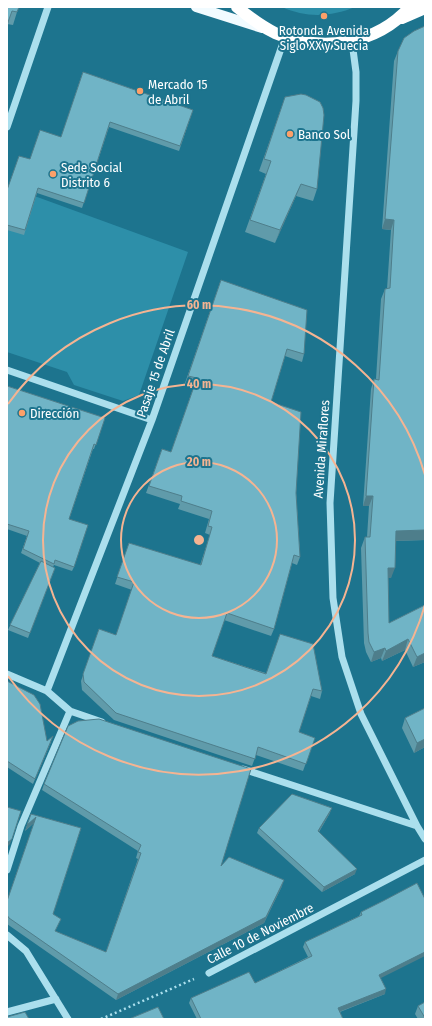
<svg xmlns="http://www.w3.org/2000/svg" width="432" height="1026" viewBox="0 0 432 1026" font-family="'Fira Sans Condensed',sans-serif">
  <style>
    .green { fill: #2d8fa9 }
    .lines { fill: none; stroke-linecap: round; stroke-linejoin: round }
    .path { stroke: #abdfed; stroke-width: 2.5; stroke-dasharray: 2 3; stroke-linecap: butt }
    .minor { stroke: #abdfed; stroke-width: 7 }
    .major { stroke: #f1fbff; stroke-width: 10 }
    .highway { stroke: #fff; stroke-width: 12 }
    .wall { fill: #609baa }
    .shaded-wall { fill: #4e7e8b }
    .building { fill: #70b4c6; stroke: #4e7e8b }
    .ring { fill: none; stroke: #f5b492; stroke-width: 2 }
    .poi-dot { fill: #fda069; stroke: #1d748e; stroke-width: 1.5 }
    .labels { text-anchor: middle; stroke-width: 4; stroke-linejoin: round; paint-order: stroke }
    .poi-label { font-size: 13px; fill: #fff; stroke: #1d748e; text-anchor: start }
    .street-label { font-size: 13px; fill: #fff; stroke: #1d748e }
    .centre { fill: #f5b492; stroke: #1d748e; stroke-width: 2 }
    .ring-label { font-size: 12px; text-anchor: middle; font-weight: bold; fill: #f5b492; stroke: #1d748e; stroke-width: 4; stroke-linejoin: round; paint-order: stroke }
  </style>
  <rect width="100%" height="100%" fill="#1d748e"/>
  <path class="green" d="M282 7H355C331 17 306 18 282 7Z
    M7 186 188 252 139 395 123 401 74 385 67 372 7 352Z"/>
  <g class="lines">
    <path class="path" d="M101 1019 194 979"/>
    <path class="minor" d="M352 42 356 72V101L330 503 333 598 342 657 361 714 417 826 425 839
      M7 127 48 7
      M7 370 152 420
      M7 674 47 691 70 711 102 722
      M47 691 152 420 285 37
      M243 769 417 826
      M7 870 21 826 70 711
      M7 935 26 951 68 1019
      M209 973 425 860
      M7 1012 56 999"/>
    <path class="major" d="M196 7 262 28"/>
    <path class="highway" d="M237 7C249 17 261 26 275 33 321 53 376 45 410 7
      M402 18 425 8"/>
  </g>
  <path class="wall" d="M7 7 17 12 13 25 7 24Z
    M425 26V540L396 541 391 578H388L389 623 425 605V662L413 667 405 650 382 661 381 658 371 662 366 652 364 643 361 548 365 537H367L369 506H363L371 389 374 379H376L381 299 385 289H387L391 230 382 229 394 61 398 51Z
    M83 72 193 110 179 151 109 127 82 208 37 193 24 235 7 230V190L61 137Z
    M281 109 317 189 313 201 296 196 275 243 245 232 266 174 259 171Z
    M221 280 304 354 302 362 285 356 271 402 296 493 300 557 297 565 292 563 274 629 271 636 224 620 212 656 322 691 320 699 311 696 299 732 315 738 303 771 256 755 252 766 114 720 82 690 81 681 99 629 116 635 132 590 115 584 129 543 200 565 210 535 205 533 209 519 178 509 180 504 146 493 162 449 171 452 194 386 185 383Z
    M7 386 105 418 94 449H93L69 519 74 567 72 571 54 565 53 567 55 568 28 638 8 630 40 563 21 553 27 536 7 529Z
    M7 681 47 741 51 742 33 784 7 767Z
    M425 708V747L414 753 402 728 405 718Z
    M44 784 221 866 282 886 264 923 116 1000 7 924V901L34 823 25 831 31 814 81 828 53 914 58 925 55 931 106 952 138 859 136 858 138 851 42 790Z
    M330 813 319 832 355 874 322 892 257 833 259 828Z
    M383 901 380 978 385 994 340 1012 343 1019H197L189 1003 191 998 255 983 308 957 303 947 305 942 359 916 361 912Z
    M425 1002V1019H418L415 1014 418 1006Z"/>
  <path class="shaded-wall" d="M301 184 296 196 275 243 280 230Z
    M385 219 394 220 391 230 382 229Z
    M366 496H373L369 506H363Z
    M425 530V540L392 541 396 531Z
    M388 568H395L391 578H384Z
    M408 639 405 650 382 661 386 651Z
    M385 648 381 658 371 662 374 652Z
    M425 653V662L413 667 417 657Z
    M425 739V747L414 753 417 743Z
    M332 808 330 813 316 836 318 831Z
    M36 817 34 823 25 831 27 825Z
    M12 839 10 844 7 847V843Z
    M357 869 355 874 322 892 324 887Z
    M284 880 282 886 264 923 116 1000 118 994Z
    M425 952V956L377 980 379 975Z
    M386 989 385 994 336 1013 338 1008Z"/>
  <path class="building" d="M7 7H19L17 12 12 11 7 25Z
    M425 26V530L396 531 395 568H388L389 623 425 605V653L417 657 408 639 386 651 385 648 374 652 369 642 368 633 365 537H370L373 496H366L374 379 379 380 385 289 390 288 394 220 385 219 398 51 404 38 414 31Z
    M83 72 193 110 180 146 110 122 84 203 38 188 25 230 7 225V190L19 156 30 159 40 130 61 137Z
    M301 94 306 95 320 102 323 108 324 115 317 189 301 184 280 230 250 220 271 161 264 159 285 97Z
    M221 280 307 310 304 354 287 349 271 402 301 412 296 493 300 557 294 555 274 629 227 613 212 656 266 674 280 634 313 644 322 691 313 689 299 732 315 738 306 764 258 747 255 759 116 713 84 682 83 674 99 629 116 635 134 582 117 577 129 543 201 565 212 527 208 526 212 511 181 501 182 496 149 486 162 449 171 452 197 378 188 376Z
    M7 386 105 418 96 445 94 444 69 519 88 525 74 567 55 560 54 564 23 549 29 531 7 524Z
    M41 561 55 568 30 633 10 625Z
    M7 681 34 695 40 704 47 741 53 736 35 779 7 761Z
    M425 708V739L417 743 405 718Z
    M99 719 251 769 221 866 229 857 284 880 266 917 118 994 9 918 7 915V901L36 817 27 825 31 814 81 828 53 914 61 919 55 931 106 952 141 853 138 852 141 845 44 784 68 726 78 721Z
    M292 794 332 808 318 831 357 869 324 887 259 828Z
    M7 807 21 811 12 839 7 843Z
    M417 883 425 899V952L379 975 386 989 338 1008 343 1019H201L191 998 249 972 255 983 312 956 305 942 362 915 361 912 383 901Z
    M425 1002V1018L418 1006Z
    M158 1007 164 1019H129Z
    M25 1012 29 1019H7V1017Z"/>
  <g class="ring">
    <circle cx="199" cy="540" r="78"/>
    <circle cx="199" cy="540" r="156"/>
    <path d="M425 605A235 235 0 0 1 8 676M8 404A235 235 0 0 1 425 475"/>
  </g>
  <g class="poi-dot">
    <circle cx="324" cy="16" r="4"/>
    <circle cx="140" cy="91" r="4"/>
    <circle cx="290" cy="134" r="4"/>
    <circle cx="53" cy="174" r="4"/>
    <circle cx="22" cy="413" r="4"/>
  </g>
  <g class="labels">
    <g class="poi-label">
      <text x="324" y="35" text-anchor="middle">Rotonda Avenida<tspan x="324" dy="15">Siglo XX y Suecia</tspan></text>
      <text x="148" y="89">Mercado 15<tspan x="148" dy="15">de Abril</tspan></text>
      <text x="298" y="139">Banco Sol</text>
      <text x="61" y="172">Sede Social<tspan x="61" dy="15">Distrito 6</tspan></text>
      <text x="30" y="418">Dirección</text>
    </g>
    <g class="street-label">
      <text transform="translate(155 373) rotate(-71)" y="5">Pasaje 15 de Abril</text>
      <text transform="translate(321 449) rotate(-86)" y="5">Avenida Miraflores</text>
      <text transform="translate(260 933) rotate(-27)" y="5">Calle 10 de Noviembre</text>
    </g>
  </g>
  <circle cx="199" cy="540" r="6" class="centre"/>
  <g class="ring-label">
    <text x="199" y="309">60 m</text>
    <text x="199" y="388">40 m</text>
    <text x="199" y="466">20 m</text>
  </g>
  <rect width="432" height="1026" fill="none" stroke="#ffffff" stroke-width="16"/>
</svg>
